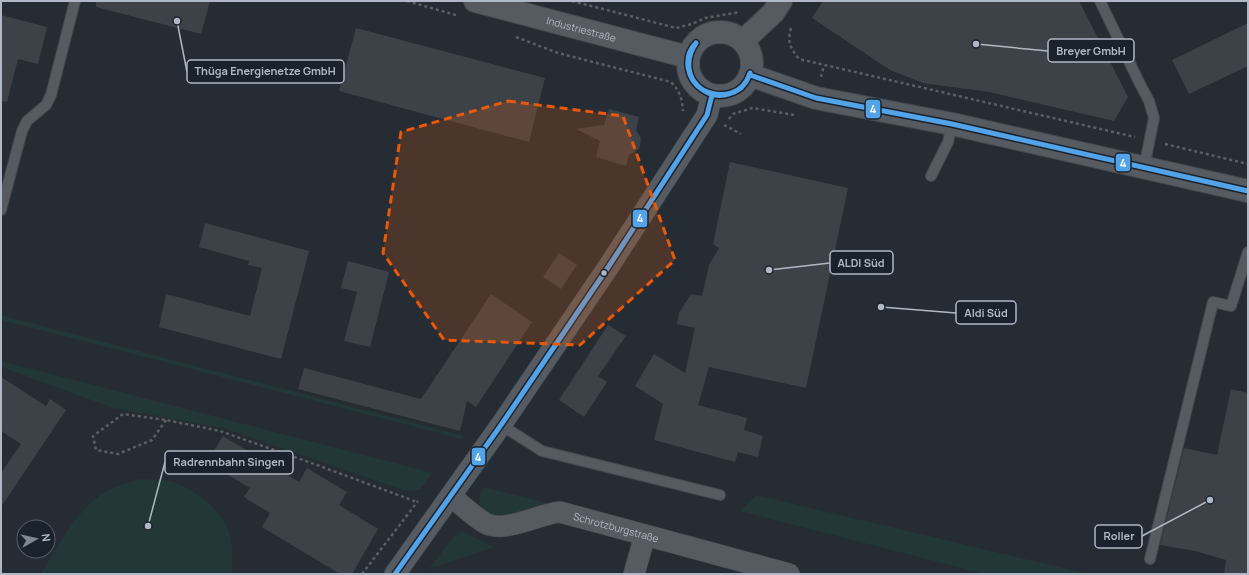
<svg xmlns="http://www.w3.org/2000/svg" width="1249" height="575" viewBox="0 0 1249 575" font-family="Manrope,sans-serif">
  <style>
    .green { fill: #233638 }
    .building { fill: #3d4248 }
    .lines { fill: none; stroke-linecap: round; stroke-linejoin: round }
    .service-casing { stroke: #44484e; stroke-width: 12 }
    .minor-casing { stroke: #44484e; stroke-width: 22 }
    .tertiary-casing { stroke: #44484e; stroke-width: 24 }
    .path { stroke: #5a5f65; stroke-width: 2.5; stroke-dasharray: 3 3; stroke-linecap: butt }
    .service { stroke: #565b61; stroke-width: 10 }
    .minor { stroke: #565b61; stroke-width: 21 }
    .tertiary { stroke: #565b61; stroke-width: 22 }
    .bus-1-casing { stroke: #1a232d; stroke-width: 8 }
    .bus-1 { stroke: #53a3e8; stroke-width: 5 }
    .marked { fill: #e8590c; fill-opacity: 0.2; stroke: #e8590c; stroke-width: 3; stroke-dasharray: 8 5; stroke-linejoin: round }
    .bus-dot { fill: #afb9c5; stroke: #1a232d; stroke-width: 1.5 }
    .labels { text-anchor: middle; stroke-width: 4; stroke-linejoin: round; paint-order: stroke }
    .street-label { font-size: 10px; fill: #afb9c5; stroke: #1a232d }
    .leader { fill: none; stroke: #afb9c5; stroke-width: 1.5 }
    .callout-dot { fill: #afb9c5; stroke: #1a232d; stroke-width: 1.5 }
    .callout { fill: #1a232d; stroke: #afb9c5; stroke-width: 1.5 }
    .callout-label { font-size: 11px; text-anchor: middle; font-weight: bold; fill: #afb9c5 }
    .line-badge { stroke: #1a232d; stroke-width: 1.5 }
    .badge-label { font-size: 11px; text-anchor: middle; font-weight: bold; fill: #fff }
  </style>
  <rect width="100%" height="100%" fill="#262c33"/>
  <path class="green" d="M1 315 464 436 462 439 1 320Z
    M1 361 433 473 420 489 406 491 223 428 113 408 1 367Z
    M140 479C150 480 163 479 173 482 192 487 221 510 228 529 233 544 233 559 232 574H41C59 545 75 511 105 492 115 486 129 483 140 479Z
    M484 487 548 503C534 507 510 517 496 517 490 517 484 512 481 507 477 499 480 493 484 487Z
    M756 495 1089 574H985L740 511Z
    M460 533H466L494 547 429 569 454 536Z"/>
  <path class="building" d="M96 1H210L201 34 96 7Z
    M823 1H1079L1128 97 1114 121 989 92 923 83 890 70 812 18Z
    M1 15 47 27 38 64 18 59 7 102 1 101Z
    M1248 23V66L1189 94 1172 60Z
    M356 28 545 78 529 142 339 91Z
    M609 109 639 117 636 130 641 138 640 145 639 149 629 155 626 166 596 157 600 141 576 129 604 125Z
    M730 162 848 188 806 388 709 367 698 405 747 418 744 430 763 436 758 457 738 452 735 462 654 440 663 404 635 386 654 354 685 373 695 328 677 324 679 313 691 294 702 296 709 265 719 248 713 244Z
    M205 223 309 251 281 359 159 327 166 294 250 316 262 268 248 265 249 261 199 247Z
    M559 253 577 265 561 289 543 277Z
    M348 261 389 272 370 347 344 341 357 292 341 288Z
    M491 294 532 322 476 407 467 401 460 431 298 389 304 368 421 399Z
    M608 325 626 336 598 376 607 382 584 417 559 400Z
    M1 377 46 406 50 399 66 410 1 507V473L21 444 1 431Z
    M1231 389 1248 393V574H1224L1226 560 1195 551 1160 545 1184 448 1217 455Z
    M223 436 299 482 307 468 347 492 339 505 378 529 352 574H340L262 527 270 513 244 497 250 488 207 462Z"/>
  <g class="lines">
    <defs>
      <path id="service" d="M1100 1 1139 82 1149 101 1154 118 1144 168
        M931 176 948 142 952 124
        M1 210 22 131 27 121 46 105 51 95 75 1
        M501 425 542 451 720 495
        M1150 559 1213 302 1231 306 1248 252"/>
      <g id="minor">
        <path id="s1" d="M451 496C462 505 473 516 485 523 504 534 538 514 560 512L789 574"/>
        <path d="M395 574 501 425 609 266 707 115 712 95"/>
        <path d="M634 574 645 535"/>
      </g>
      <g id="tertiary">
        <path id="s2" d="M475 1 688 57"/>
        <circle cx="720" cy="64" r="32"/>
        <path d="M743 41 773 13 781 1"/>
        <path d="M750 75 816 98 952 124 1248 191"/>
      </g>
    </defs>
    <use href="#service" class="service-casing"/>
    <use href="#minor" class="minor-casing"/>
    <use href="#tertiary" class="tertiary-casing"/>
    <path class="path" d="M407 1 459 16
      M572 1 676 28 692 24 705 18 740 12
      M791 28C787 43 790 47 799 59L1135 137
      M516 37 558 53 671 82C680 91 682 99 683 111
      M821 77 824 65
      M729 119 733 114 752 108 794 115
      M724 125 741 134
      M1165 144 1248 164
      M166 420 152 440 118 454 96 450 93 436 123 414 166 420 220 431 317 465 417 502
      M362 574 418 501"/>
    <use href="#service" class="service"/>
    <use href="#minor" class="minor"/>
    <use href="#tertiary" class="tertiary"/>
    <defs>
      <path id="bus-1" d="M696 43C685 59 686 79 703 90
        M696 43C682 57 687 80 703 90
        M750 75 816 98 952 124 1248 191
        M703 90C722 99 743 95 750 73
        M703 90C716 99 729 96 741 88
        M395 574 501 425 609 266 707 115 712 95"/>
    </defs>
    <use href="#bus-1" class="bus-1-casing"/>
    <use href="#bus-1" class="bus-1"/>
  </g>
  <path class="marked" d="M508 101 623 116 675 260 580 345 444 340 383 253 401 132Z"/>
  <circle class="bus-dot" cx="604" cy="273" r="3.5"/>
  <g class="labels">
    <g class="street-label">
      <text dy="4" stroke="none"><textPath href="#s2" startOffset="110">Industriestraße</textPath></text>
      <text dy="4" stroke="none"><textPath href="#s1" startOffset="179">Schrotzburgstraße</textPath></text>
    </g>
  </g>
  <path class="leader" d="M976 44L1048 51M177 21L187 72M769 270L830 263M881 307L956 313M148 526L165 462M1210 500L1142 536"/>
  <g class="callout-dot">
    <circle cx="976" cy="44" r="4"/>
    <circle cx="177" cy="21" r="4"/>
    <circle cx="769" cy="270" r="4"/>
    <circle cx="881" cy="307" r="4"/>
    <circle cx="148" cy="526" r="4"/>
    <circle cx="1210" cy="500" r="4"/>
  </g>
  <g class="callout">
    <rect x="1048" y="39" width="86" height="23" rx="4"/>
    <rect x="187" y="60" width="157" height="23" rx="4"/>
    <rect x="830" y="251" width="63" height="23" rx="4"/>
    <rect x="956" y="301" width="60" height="23" rx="4"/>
    <rect x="165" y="451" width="128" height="23" rx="4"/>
    <rect x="1095" y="525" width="47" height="23" rx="4"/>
  </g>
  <g class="callout-label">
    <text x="1091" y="55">Breyer GmbH</text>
    <text x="265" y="75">Thüga Energienetze GmbH</text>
    <text x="861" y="267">ALDI Süd</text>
    <text x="986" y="317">Aldi Süd</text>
    <text x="229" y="466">Radrennbahn Singen</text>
    <text x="1119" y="540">Roller</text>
  </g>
  <g class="line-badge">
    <rect x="865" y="99" width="16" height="20" rx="4" fill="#53a3e8"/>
    <rect x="1115" y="153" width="16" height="19" rx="4" fill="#53a3e8"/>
    <rect x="632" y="209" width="16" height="19" rx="4" fill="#53a3e8"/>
    <rect x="471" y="447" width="15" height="19" rx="4" fill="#53a3e8"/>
  </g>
  <g class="badge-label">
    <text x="873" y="113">4</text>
    <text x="1123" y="167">4</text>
    <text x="640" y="222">4</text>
    <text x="478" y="461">4</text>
  </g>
  <rect width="1249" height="575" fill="none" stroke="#afb9c5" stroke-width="4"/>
  <g transform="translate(36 539) rotate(82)"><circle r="19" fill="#1a232d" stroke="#565f6a"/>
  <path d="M0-3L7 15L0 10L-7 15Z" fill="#7f8892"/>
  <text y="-6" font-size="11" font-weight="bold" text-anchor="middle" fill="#afb9c5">N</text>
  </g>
</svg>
